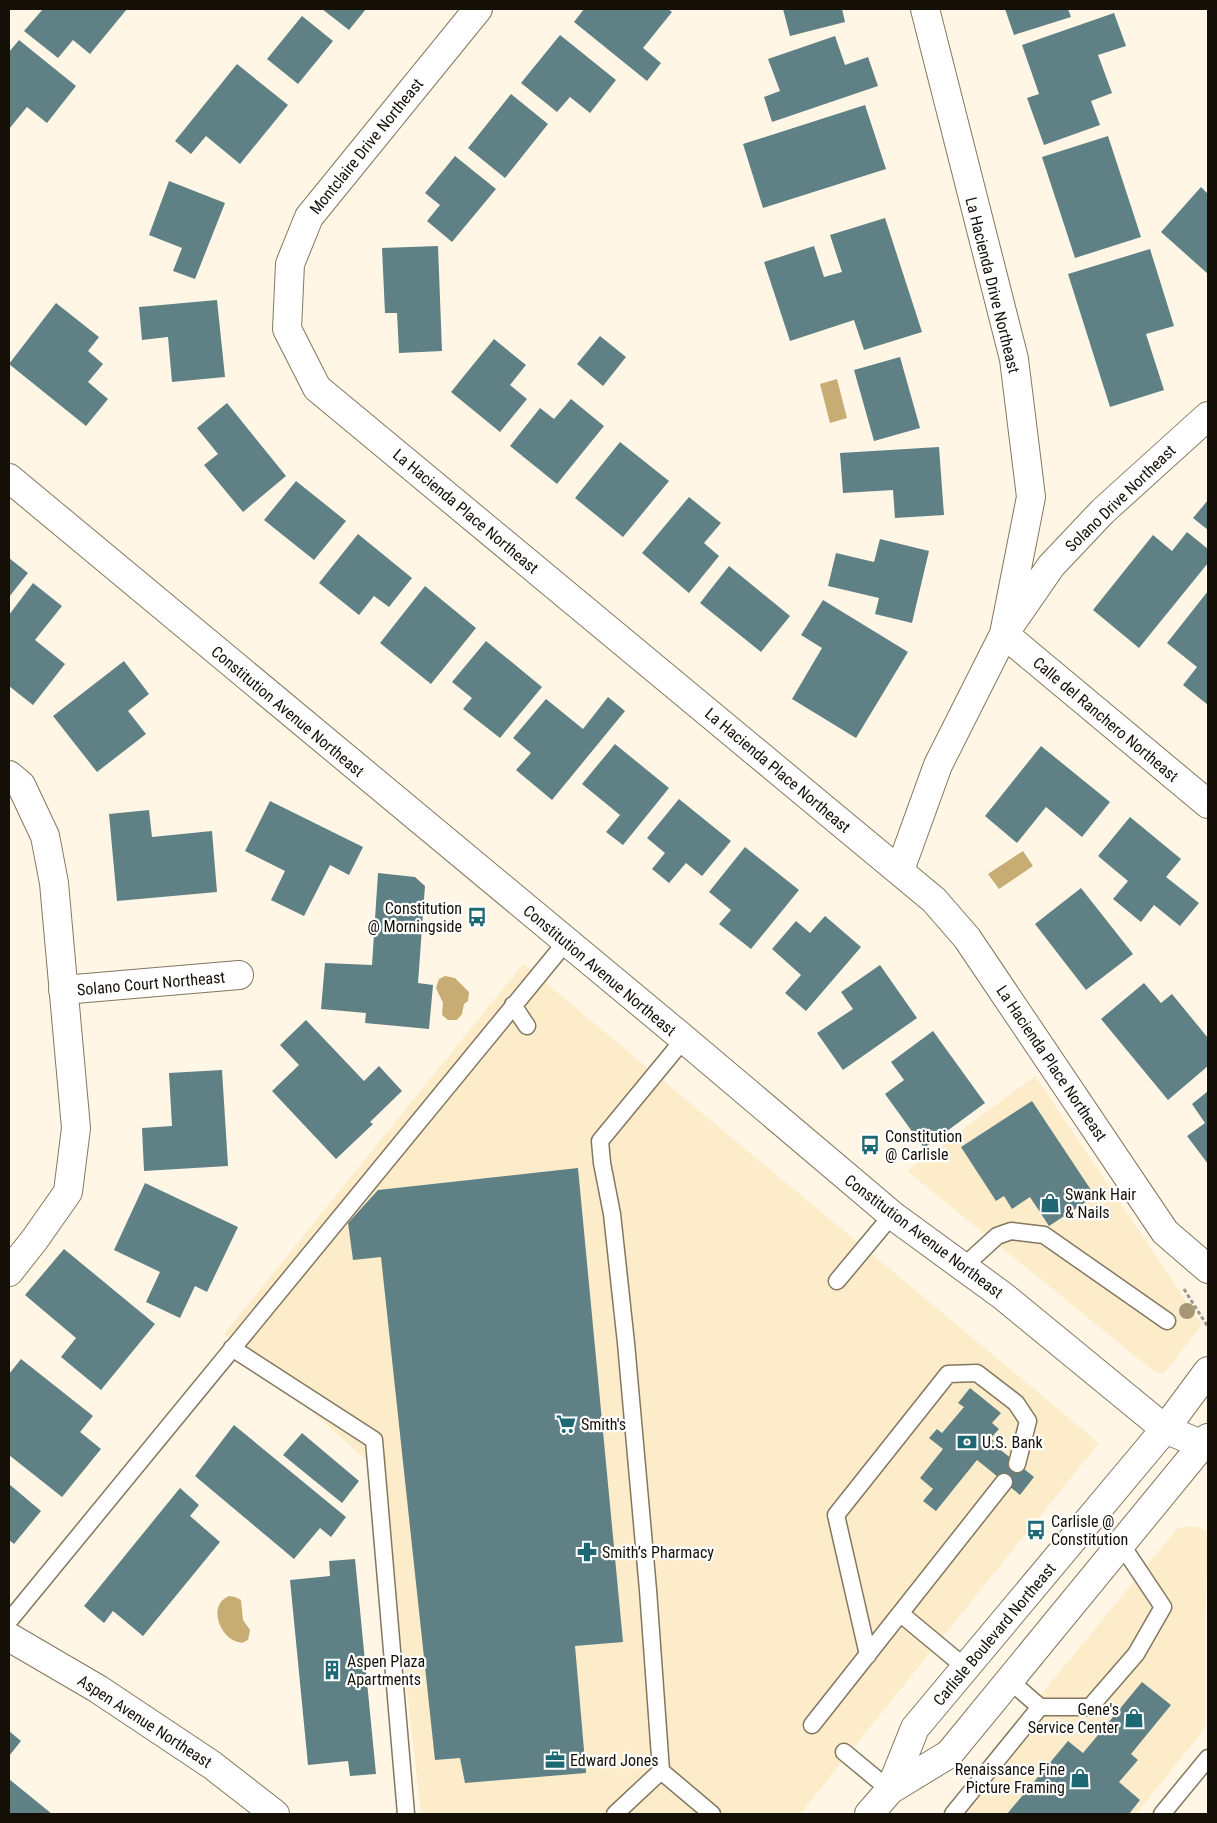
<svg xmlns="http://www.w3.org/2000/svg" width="1217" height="1823" viewBox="0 0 1217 1823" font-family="'Roboto Condensed',sans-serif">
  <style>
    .built { fill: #fdecca }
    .water { fill: #c7ac73 }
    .building { fill: #5f8186 }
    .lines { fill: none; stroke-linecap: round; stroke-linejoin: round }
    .lane-casing { stroke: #83775f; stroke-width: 19 }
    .street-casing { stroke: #83775f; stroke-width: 30 }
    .secondary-casing { stroke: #83775f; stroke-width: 30 }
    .path { stroke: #9f988b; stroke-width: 3; stroke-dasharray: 4 2.5; stroke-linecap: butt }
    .lane { stroke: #fff; stroke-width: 16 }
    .street { stroke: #fff; stroke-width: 28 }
    .secondary { stroke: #fff; stroke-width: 28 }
    .tree { fill: #a69777 }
    .labels { text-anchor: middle; stroke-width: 4.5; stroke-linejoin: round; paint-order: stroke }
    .street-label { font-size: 16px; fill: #151007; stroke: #fff }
    .poi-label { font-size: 16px; fill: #151007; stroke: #fff; text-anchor: start }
  </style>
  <rect width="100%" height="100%" fill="#fff6e6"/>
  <path class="built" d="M523 964 1099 1443 800 1814H421L382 1474 224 1334Z
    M1035 1076 1202 1325 1164 1373H1156L907 1171Z
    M1191 1526 1198 1527 1206 1531 1208 1544 1205 1620V1728L1136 1814H943L1167 1541 1177 1529Z"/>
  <path class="water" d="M837 379 847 418 830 423 820 384Z
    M1023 851 1033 866 999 889 988 874Z
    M445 976 455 978 469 992 468 1001 464 1004 462 1014 457 1020H448L442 1015 443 1003 436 988 439 979Z
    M229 1596 235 1597 241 1600 243 1620 250 1630 248 1640 242 1643C239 1642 234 1641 231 1639 217 1629 210 1604 229 1596Z"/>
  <path class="building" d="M43 9H127L90 54 73 40 58 58 24 31Z
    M322 9H366L349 30Z
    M584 9H668L672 12 643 48 661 63 647 81 574 22Z
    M783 9H842L845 22 790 36Z
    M1005 9H1068L1071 17 1014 35Z
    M1114 13 1126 46 1098 55 1112 93 1091 101 1100 125 1044 145 1027 98 1039 94 1022 45Z
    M302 16 333 41 298 84 267 59Z
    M560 35 616 80 590 113 570 97 557 112 521 83Z
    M835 36 845 65 868 57 878 86 772 122 764 97 780 91 768 59Z
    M19 40 76 86 47 123 27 107 9 129V52Z
    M237 64 288 105 240 164 206 136 191 154 175 141Z
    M511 94 548 124 505 178 468 148Z
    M865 105 886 169 763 208 743 144Z
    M1108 136 1141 237 1075 258 1042 157Z
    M455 156 496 189 452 242 427 221 440 205 425 193Z
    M169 181 225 203 195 279 173 271 182 248 149 235Z
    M1201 187 1208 194V274L1161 232Z
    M885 218 922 332 864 350 854 320 790 341 764 262 814 246 824 277 842 272 830 235Z
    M438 246 442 351 399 353 397 313H385L382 248Z
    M1150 249 1174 326 1146 334 1164 390 1110 407 1068 274Z
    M217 300 225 377 172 382 168 337 142 340 139 307Z
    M56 303 99 337 88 351 103 364 88 382 108 399 86 426 9 364Z
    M600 336 626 357 603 386 577 364Z
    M494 339 526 365 510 385 527 399 500 432 451 392Z
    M900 357 920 428 874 441 854 370Z
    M571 399 604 426 557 484 510 446 540 408 554 419Z
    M227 403 286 476 243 512 204 465 218 454 197 428Z
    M620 442 669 481 623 537 575 498Z
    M939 447 944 515 895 518 893 490 843 493 840 453Z
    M296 481 346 521 314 560 264 520Z
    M689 497 721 523 704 543 719 556 689 593 642 553Z
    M1208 500V530L1193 518Z
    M1187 532 1208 549V563L1139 648 1093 610 1153 535 1172 551Z
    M358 534 412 578 389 607 374 596 359 615 319 583Z
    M880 539 929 551 912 623 875 614 879 598 828 586 836 553 874 562Z
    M9 558 28 573 9 597Z
    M729 566 790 616 761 652 700 603Z
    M33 583 62 606 35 640 65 664 33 705 9 686V615Z
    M425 586 476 628 431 684 380 643Z
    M1208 591V705L1183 685 1197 667 1167 643Z
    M823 600 908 652 856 738 792 699 822 648 801 635Z
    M486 641 542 687 500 738 463 709 472 698 452 682Z
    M124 661 149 694 128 711 146 734 97 772 53 716Z
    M608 697 625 711 552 800 516 770 531 753 513 738 546 699 583 729Z
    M615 744 669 788 623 845 606 832 620 815 582 784Z
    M1041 746 1110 802 1082 837 1046 807 1017 843 985 816Z
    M679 799 731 841 702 876 686 863 669 883 652 869 665 853 647 838Z
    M270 801 363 847 349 875 330 865 304 916 271 900 285 871 245 851Z
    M149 810 152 837 212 831 217 892 117 901 109 814Z
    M1130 817 1181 859 1166 877 1199 903 1180 926 1154 905 1141 922 1113 899 1128 881 1098 856Z
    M745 847 799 890 751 949 719 924 731 910 709 892Z
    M378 873 415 877 425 886 418 983 433 985 429 1029 365 1023 366 1013 321 1009 325 963 372 965Z
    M1081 888 1133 954 1086 990 1035 924Z
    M825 916 861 947 806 1011 785 993 801 975 772 949 796 921 810 933Z
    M880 965 917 1018 843 1070 817 1033 853 1009 841 992Z
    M1144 983 1161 1003 1172 994 1208 1038V1066L1168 1100 1101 1019Z
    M306 1020 364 1081 379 1066 402 1091 370 1122 373 1124 336 1159 272 1091 299 1065 280 1045Z
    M933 1031 985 1103 924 1148 885 1094 904 1080 891 1062Z
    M222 1070 228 1166 144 1171 142 1128 172 1126 169 1073Z
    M1208 1091V1164L1187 1136 1205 1123 1192 1104Z
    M1032 1101 1095 1196 1049 1226 1030 1197 1012 1209 1004 1196 996 1201 961 1147Z
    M578 1168 623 1642 575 1646 586 1773 465 1783 460 1758 435 1760 381 1257 353 1260 348 1223 378 1190Z
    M145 1183 238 1227 207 1292 195 1286 180 1318 146 1302 160 1272 114 1250Z
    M64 1249 155 1324 101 1390 61 1357 76 1338 25 1295Z
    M21 1359 93 1416 80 1432 101 1449 62 1497 9 1455V1374Z
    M970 1388 1001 1413 992 1423 999 1429 991 1438 994 1441 992 1443 1034 1477 1020 1495 977 1460 936 1511 923 1501 933 1489 920 1478 943 1449 929 1438 937 1429 942 1433 964 1407 958 1403Z
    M234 1425 346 1517 331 1537 320 1528 294 1559 195 1476Z
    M302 1433 359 1481 342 1503 283 1455Z
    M9 1484 41 1511 14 1544 9 1540Z
    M180 1488 199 1505 190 1516 220 1542 143 1636 113 1611 104 1623 84 1606Z
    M355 1559 376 1774 350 1776 348 1761 308 1765 290 1580 330 1576 329 1561Z
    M1142 1682 1171 1705 1131 1754 1138 1760 1119 1782 1140 1800 1129 1814H1007L1068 1741 1083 1753Z
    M9 1731 21 1741 9 1756Z
    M9 1779 52 1814H9Z"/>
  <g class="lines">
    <defs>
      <path id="lane" d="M513 1005 527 1026
        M963 1267 997 1236 1011 1231 1044 1235 1167 1321
        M837 1281 892 1215
        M232 1348 374 1440 406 1814
        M901 1614 966 1668
        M9 1621 566 942
        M868 1655 836 1515 948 1374 977 1373 1016 1403 1028 1421 1017 1464
        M1009 1680 1040 1707
        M812 1725 1004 1482
        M844 1752 890 1790
        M661 1771 712 1814
        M615 1814 661 1771 648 1590 626 1343 612 1214 602 1163 600 1141 684 1039
        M953 1814 1040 1707H1090L1136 1654 1163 1607 1121 1544
        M1162 1814 1208 1758"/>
      <path id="street" d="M478 9 309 217 290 264 287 329 317 388 934 900 967 938 1165 1232 1208 1269
        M1208 416 1103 511 1051 566 1004 634 1208 804
        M9 775 21 785 45 836 54 883 76 1128 68 1192 35 1239 9 1272
        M900 870 938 765 1004 634 1031 497 1014 359 925 9
        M63 990 239 975
        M9 1637 98 1689 212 1765 275 1814"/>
      <path id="secondary" d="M9 478 684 1039 892 1215 1003 1296 1165 1429 1208 1447
        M890 1790 949 1754 1208 1438
        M869 1814 890 1790 915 1728 1165 1429 1208 1371"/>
    </defs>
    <use href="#lane" class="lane-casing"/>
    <use href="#street" class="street-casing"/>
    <use href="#secondary" class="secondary-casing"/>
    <path class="path" d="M1184 1289 1208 1327"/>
    <use href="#lane" class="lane"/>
    <use href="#street" class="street"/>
    <use href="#secondary" class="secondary"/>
  </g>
  <circle class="tree" cx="1187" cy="1311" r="8"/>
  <defs>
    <symbol id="bus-bare" viewBox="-9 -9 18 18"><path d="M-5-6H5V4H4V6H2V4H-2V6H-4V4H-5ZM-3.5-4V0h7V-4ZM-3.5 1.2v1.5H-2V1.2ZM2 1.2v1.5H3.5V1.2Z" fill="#1d6872" stroke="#fff" stroke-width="2.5" paint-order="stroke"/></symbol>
    <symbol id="shop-bare" viewBox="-9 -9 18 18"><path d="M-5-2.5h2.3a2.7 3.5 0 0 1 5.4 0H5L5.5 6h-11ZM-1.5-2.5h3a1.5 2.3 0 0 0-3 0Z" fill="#1d6872" stroke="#fff" stroke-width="2.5" paint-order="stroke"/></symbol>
    <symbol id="supermarket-bare" viewBox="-9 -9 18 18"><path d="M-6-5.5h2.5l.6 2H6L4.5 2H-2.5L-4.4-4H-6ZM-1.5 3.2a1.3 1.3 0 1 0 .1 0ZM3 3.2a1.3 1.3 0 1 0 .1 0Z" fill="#1d6872" stroke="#fff" stroke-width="2.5" paint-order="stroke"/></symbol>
    <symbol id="bank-bare" viewBox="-9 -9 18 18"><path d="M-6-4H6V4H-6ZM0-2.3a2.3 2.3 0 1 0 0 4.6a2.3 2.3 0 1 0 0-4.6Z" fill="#1d6872" stroke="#fff" stroke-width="2.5" paint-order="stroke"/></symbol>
    <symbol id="pharmacy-bare" viewBox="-9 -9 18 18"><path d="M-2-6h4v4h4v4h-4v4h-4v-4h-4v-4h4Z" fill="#1d6872" stroke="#fff" stroke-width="2.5" paint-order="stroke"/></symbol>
    <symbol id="building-bare" viewBox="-9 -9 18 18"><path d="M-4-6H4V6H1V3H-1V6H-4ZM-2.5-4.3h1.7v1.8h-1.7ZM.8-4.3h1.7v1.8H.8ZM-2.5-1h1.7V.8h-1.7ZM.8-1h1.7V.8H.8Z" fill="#1d6872" stroke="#fff" stroke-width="2.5" paint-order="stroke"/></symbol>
    <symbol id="office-bare" viewBox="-9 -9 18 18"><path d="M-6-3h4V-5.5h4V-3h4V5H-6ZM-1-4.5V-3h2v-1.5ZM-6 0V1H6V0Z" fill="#1d6872" stroke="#fff" stroke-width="2.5" paint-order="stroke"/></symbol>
  </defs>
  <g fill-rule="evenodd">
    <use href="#bus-bare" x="463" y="903" width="28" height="28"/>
    <use href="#bus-bare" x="856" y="1131" width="28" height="28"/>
    <use href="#shop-bare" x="1036" y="1189" width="28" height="28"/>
    <use href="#supermarket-bare" x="552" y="1410" width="28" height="28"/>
    <use href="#bank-bare" x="953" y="1428" width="28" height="28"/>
    <use href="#bus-bare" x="1022" y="1516" width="28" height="28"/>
    <use href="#pharmacy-bare" x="573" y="1538" width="28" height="28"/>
    <use href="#building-bare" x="318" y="1656" width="28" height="28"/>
    <use href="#shop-bare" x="1120" y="1704" width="28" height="28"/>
    <use href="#office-bare" x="541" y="1746" width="28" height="28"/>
    <use href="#shop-bare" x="1066" y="1764" width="28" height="28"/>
  </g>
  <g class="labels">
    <g class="street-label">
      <text transform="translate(366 146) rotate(-51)" y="6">Montclaire Drive Northeast</text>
      <text transform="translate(993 285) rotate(76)" y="6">La Hacienda Drive Northeast</text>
      <text transform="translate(1120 498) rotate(-44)" y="6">Solano Drive Northeast</text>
      <text transform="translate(466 511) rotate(40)" y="6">La Hacienda Place Northeast</text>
      <text transform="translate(288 711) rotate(40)" y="6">Constitution Avenue Northeast</text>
      <text transform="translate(1106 719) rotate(40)" y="6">Calle del Ranchero Northeast</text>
      <text transform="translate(778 770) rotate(40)" y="6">La Hacienda Place Northeast</text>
      <text transform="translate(600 970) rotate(40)" y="6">Constitution Avenue Northeast</text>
      <text transform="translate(151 983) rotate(-5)" y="6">Solano Court Northeast</text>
      <text transform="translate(1052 1063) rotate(56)" y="6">La Hacienda Place Northeast</text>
      <text transform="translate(924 1236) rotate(37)" y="6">Constitution Avenue Northeast</text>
      <text transform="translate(994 1634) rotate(-50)" y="6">Carlisle Boulevard Northeast</text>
      <text transform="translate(145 1721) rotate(33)" y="6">Aspen Avenue Northeast</text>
    </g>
    <g class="poi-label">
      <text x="462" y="914" text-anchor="end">Constitution<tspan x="462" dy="18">@ Morningside</tspan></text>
      <text x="885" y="1142">Constitution<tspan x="885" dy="18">@ Carlisle</tspan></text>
      <text x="1065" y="1200">Swank Hair<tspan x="1065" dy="18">&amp; Nails</tspan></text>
      <text x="581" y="1430">Smith's</text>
      <text x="982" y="1448">U.S. Bank</text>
      <text x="1051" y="1527">Carlisle @<tspan x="1051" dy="18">Constitution</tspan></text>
      <text x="602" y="1558">Smith’s Pharmacy</text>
      <text x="347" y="1667">Aspen Plaza<tspan x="347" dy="18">Apartments</tspan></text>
      <text x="1119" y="1715" text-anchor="end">Gene's<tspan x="1119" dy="18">Service Center</tspan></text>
      <text x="570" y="1766">Edward Jones</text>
      <text x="1065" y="1775" text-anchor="end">Renaissance Fine<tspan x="1065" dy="18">Picture Framing</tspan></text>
    </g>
  </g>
  <rect width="1217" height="1823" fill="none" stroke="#151007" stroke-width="20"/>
</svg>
